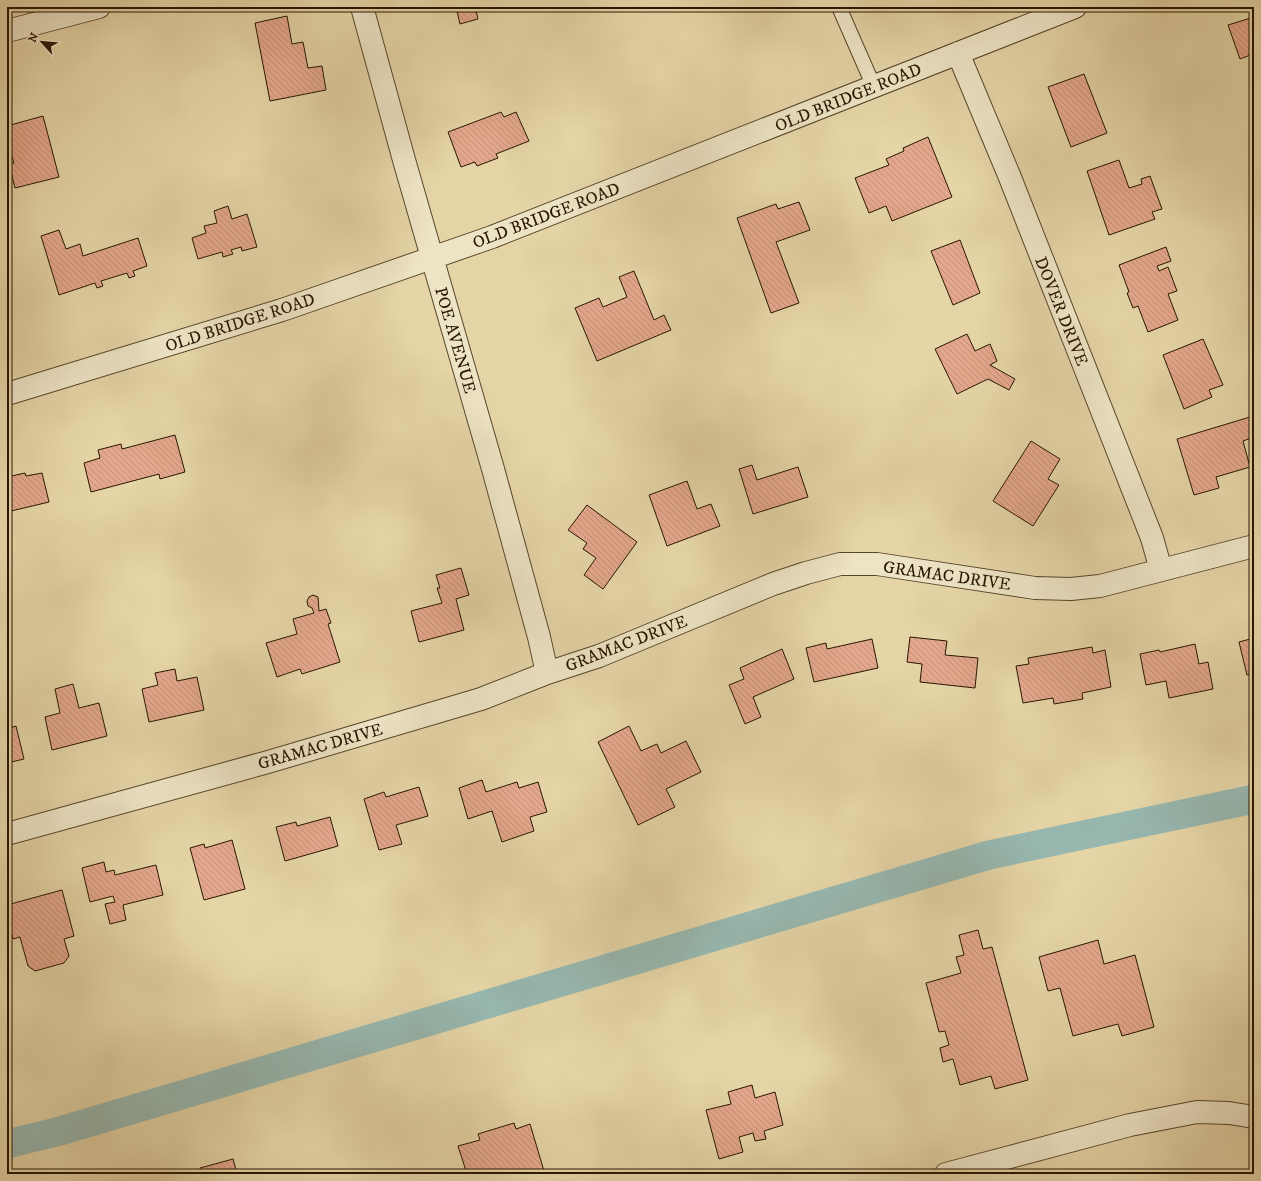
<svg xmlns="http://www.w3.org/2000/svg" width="1261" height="1181" viewBox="0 0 1261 1181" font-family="'IM FELL DW Pica',serif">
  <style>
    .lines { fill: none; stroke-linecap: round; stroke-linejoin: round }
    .canal { stroke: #97b7af; stroke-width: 29 }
    .building { fill: url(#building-back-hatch); stroke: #281600 }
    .service-casing { stroke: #57462a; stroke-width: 16 }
    .minor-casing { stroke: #57462a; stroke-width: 24 }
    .service { stroke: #ede3c5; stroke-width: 14 }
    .minor { stroke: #ede3c5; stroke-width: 22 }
    .labels { text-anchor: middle; stroke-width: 3; stroke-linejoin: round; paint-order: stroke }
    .street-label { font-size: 17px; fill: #281600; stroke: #ede3c5 }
  </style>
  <defs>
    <pattern id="building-back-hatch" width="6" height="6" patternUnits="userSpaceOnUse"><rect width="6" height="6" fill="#e3a78b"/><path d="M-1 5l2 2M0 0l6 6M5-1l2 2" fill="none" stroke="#c38f76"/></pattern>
  </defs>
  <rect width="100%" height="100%" fill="#e4d4a6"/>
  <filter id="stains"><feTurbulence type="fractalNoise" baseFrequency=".005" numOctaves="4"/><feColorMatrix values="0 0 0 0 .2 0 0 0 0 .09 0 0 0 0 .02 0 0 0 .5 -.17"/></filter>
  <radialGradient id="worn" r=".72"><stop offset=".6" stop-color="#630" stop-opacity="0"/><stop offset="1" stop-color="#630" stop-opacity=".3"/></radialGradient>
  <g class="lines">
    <path class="canal" d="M7 1144 60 1131 989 855 1254 799"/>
  </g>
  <path class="building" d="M456 7H485L476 10 478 19 460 24Z
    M287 16 292 44 303 42 308 68 322 66 326 90 270 101 255 23Z
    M1254 17V59L1253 54 1240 59 1228 25Z
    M1084 74 1107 133 1071 147 1048 87Z
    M501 112 504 117 516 112 529 141 496 154 498 158 477 166 475 162 461 167 448 132Z
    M43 116 59 177 15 188 9 164 14 163 7 142V126Z
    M928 137 952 197 892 221 886 206 869 213 855 178 889 165 886 159 904 151 903 148Z
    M1119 160 1129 188 1142 184 1141 179 1150 176 1162 209 1152 212 1155 219 1109 235 1087 171Z
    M799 202 810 230 776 242 799 303 771 313 737 218 776 204 778 209Z
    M228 206 232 219 247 214 257 247 242 251 241 247 231 250 233 254 223 257 222 252 198 259 192 238 206 233 204 226 217 223 214 211Z
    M59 230 66 249 80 244 83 256 138 238 147 266 133 271 135 276 129 278 127 273 101 281 103 286 97 288 95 283 59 295 41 236Z
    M960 240 980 293 953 305 931 251Z
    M1166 247 1171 261 1157 266 1159 271 1168 267 1177 291 1168 294 1178 320 1148 332 1138 306 1133 308 1127 293 1129 292 1119 265Z
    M634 271 654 320 664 315 671 330 597 361 575 308 599 298 603 307 627 297 619 277Z
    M967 334 975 351 990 344 997 361 990 365 1015 379 1009 390 988 379 957 394 935 349Z
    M1203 339 1223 385 1209 390 1212 397 1184 409 1163 355Z
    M1250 417 1254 437 1243 441 1250 467 1216 477 1219 488 1194 495 1177 439Z
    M175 435 185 472 160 479 159 474 91 492 84 463 100 458 98 450 121 444 122 449Z
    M1031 441 1060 459 1048 479 1059 485 1033 526 993 501Z
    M752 465 757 480 798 467 808 497 753 514 739 469Z
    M25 473 26 476 42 473 49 502 7 512V477Z
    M687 481 697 509 711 504 720 526 667 546 649 495Z
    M587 505 637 542 603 589 584 575 596 558 583 549 587 543 568 530Z
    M461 568 469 595 456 599 464 630 419 642 411 611 442 603 437 588H440L436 575Z
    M313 595 318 597 319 611 326 609 331 623 328 624 340 662 302 674 300 669 277 677 266 643 297 634 293 619 314 613 312 608 308 606 307 601 309 597Z
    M910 637 947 641 945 655 978 658 975 688 920 682 922 664 907 662Z
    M1254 638V673L1247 675 1239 642Z
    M872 639 878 668 814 682 806 648 826 643 827 649Z
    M1195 644 1199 664 1208 662 1213 689 1169 698 1166 681 1146 685 1140 654 1159 650 1160 652Z
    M1092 647 1093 653 1105 650 1111 687 1082 693 1083 699 1054 704 1053 698 1023 703 1016 666 1029 664 1028 658Z
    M782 649 794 679 753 697 761 717 745 724 729 685 744 679 740 668Z
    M175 669 177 681 197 677 204 710 149 722 142 689 158 685 155 673Z
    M73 684 79 708 99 703 107 736 52 750 45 717 60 713 55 689Z
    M16 726 24 759 7 763V729Z
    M629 726 641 751 657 744 661 753 686 741 701 772 666 789 675 807 638 825 598 742Z
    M482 780 486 792 517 782 519 788 538 782 547 812 530 817 534 831 502 842 492 811 468 819 459 788Z
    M419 787 428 816 396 825 402 844 379 850 364 799 384 792 386 797Z
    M330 817 338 846 285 861 276 827 296 822 297 826Z
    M232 840 245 889 204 900 190 848 204 844 205 848Z
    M104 862 106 872 114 870 115 875 156 865 163 895 123 905 126 920 110 924 105 904 115 902 113 896 90 902 82 868Z
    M62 890 74 936 64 939 69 956 64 963 35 971 28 966 20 937 13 939 7 916V905Z
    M978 930 983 949 992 947 1028 1080 995 1089 991 1076 960 1085 953 1059 943 1062 940 1048 949 1045 945 1031 939 1032 926 983 961 973 956 957 964 955 959 935Z
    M1098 940 1104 964 1135 955 1154 1027 1122 1036 1118 1024 1073 1036 1060 988 1048 991 1039 957Z
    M752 1085 755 1098 775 1092 783 1125 764 1131 766 1139 755 1141 753 1133 739 1137 743 1152 719 1159 706 1110 731 1104 728 1092Z
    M514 1123 516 1129 530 1124 544 1171 534 1174H467L458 1146 480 1140 478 1134Z
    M233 1159 237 1174H201L200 1168Z"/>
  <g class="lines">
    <defs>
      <path id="service" d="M839 7 874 87"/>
      <path id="minor" d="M362 7 404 160 493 469 539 637 547 673
        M7 31 99 7
        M958 53 1009 175 1152 538 1161 570
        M7 394 282 310 492 237 1075 7
        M7 834 268 762 481 699 547 673 599 656 773 584 806 573 840 564H877L1035 588 1071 589 1100 586 1254 546
        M946 1174 1130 1125 1197 1112 1229 1113 1254 1117"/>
    </defs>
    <use href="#service" class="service-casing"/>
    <use href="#minor" class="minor-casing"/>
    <use href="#service" class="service"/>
    <use href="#minor" class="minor"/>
  </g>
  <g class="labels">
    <g class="street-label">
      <text transform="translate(848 97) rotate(-22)" y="6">OLD BRIDGE ROAD</text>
      <text transform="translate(546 215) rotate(-21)" y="6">OLD BRIDGE ROAD</text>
      <text transform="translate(1062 311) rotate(68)" y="6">DOVER DRIVE</text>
      <text transform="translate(240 322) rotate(-18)" y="6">OLD BRIDGE ROAD</text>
      <text transform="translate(456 340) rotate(74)" y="6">POE AVENUE</text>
      <text transform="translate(947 575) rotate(8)" y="6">GRAMAC DRIVE</text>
      <text transform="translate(626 643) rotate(-21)" y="6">GRAMAC DRIVE</text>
      <text transform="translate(320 746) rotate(-16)" y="6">GRAMAC DRIVE</text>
    </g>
  </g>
  <rect width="1261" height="1181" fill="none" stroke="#e4d4a6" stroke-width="24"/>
  <rect x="8" y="8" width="1245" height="1165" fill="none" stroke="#281600" stroke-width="2"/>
  <rect x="12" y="12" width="1237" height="1157" fill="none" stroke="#281600"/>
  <g transform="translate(42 42) rotate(297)" stroke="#ede3c5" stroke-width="3" paint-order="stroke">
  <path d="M0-3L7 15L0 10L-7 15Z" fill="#281600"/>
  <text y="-6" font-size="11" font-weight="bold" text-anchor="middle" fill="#281600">N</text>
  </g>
  <rect width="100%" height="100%" filter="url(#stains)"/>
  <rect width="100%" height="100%" fill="url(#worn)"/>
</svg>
